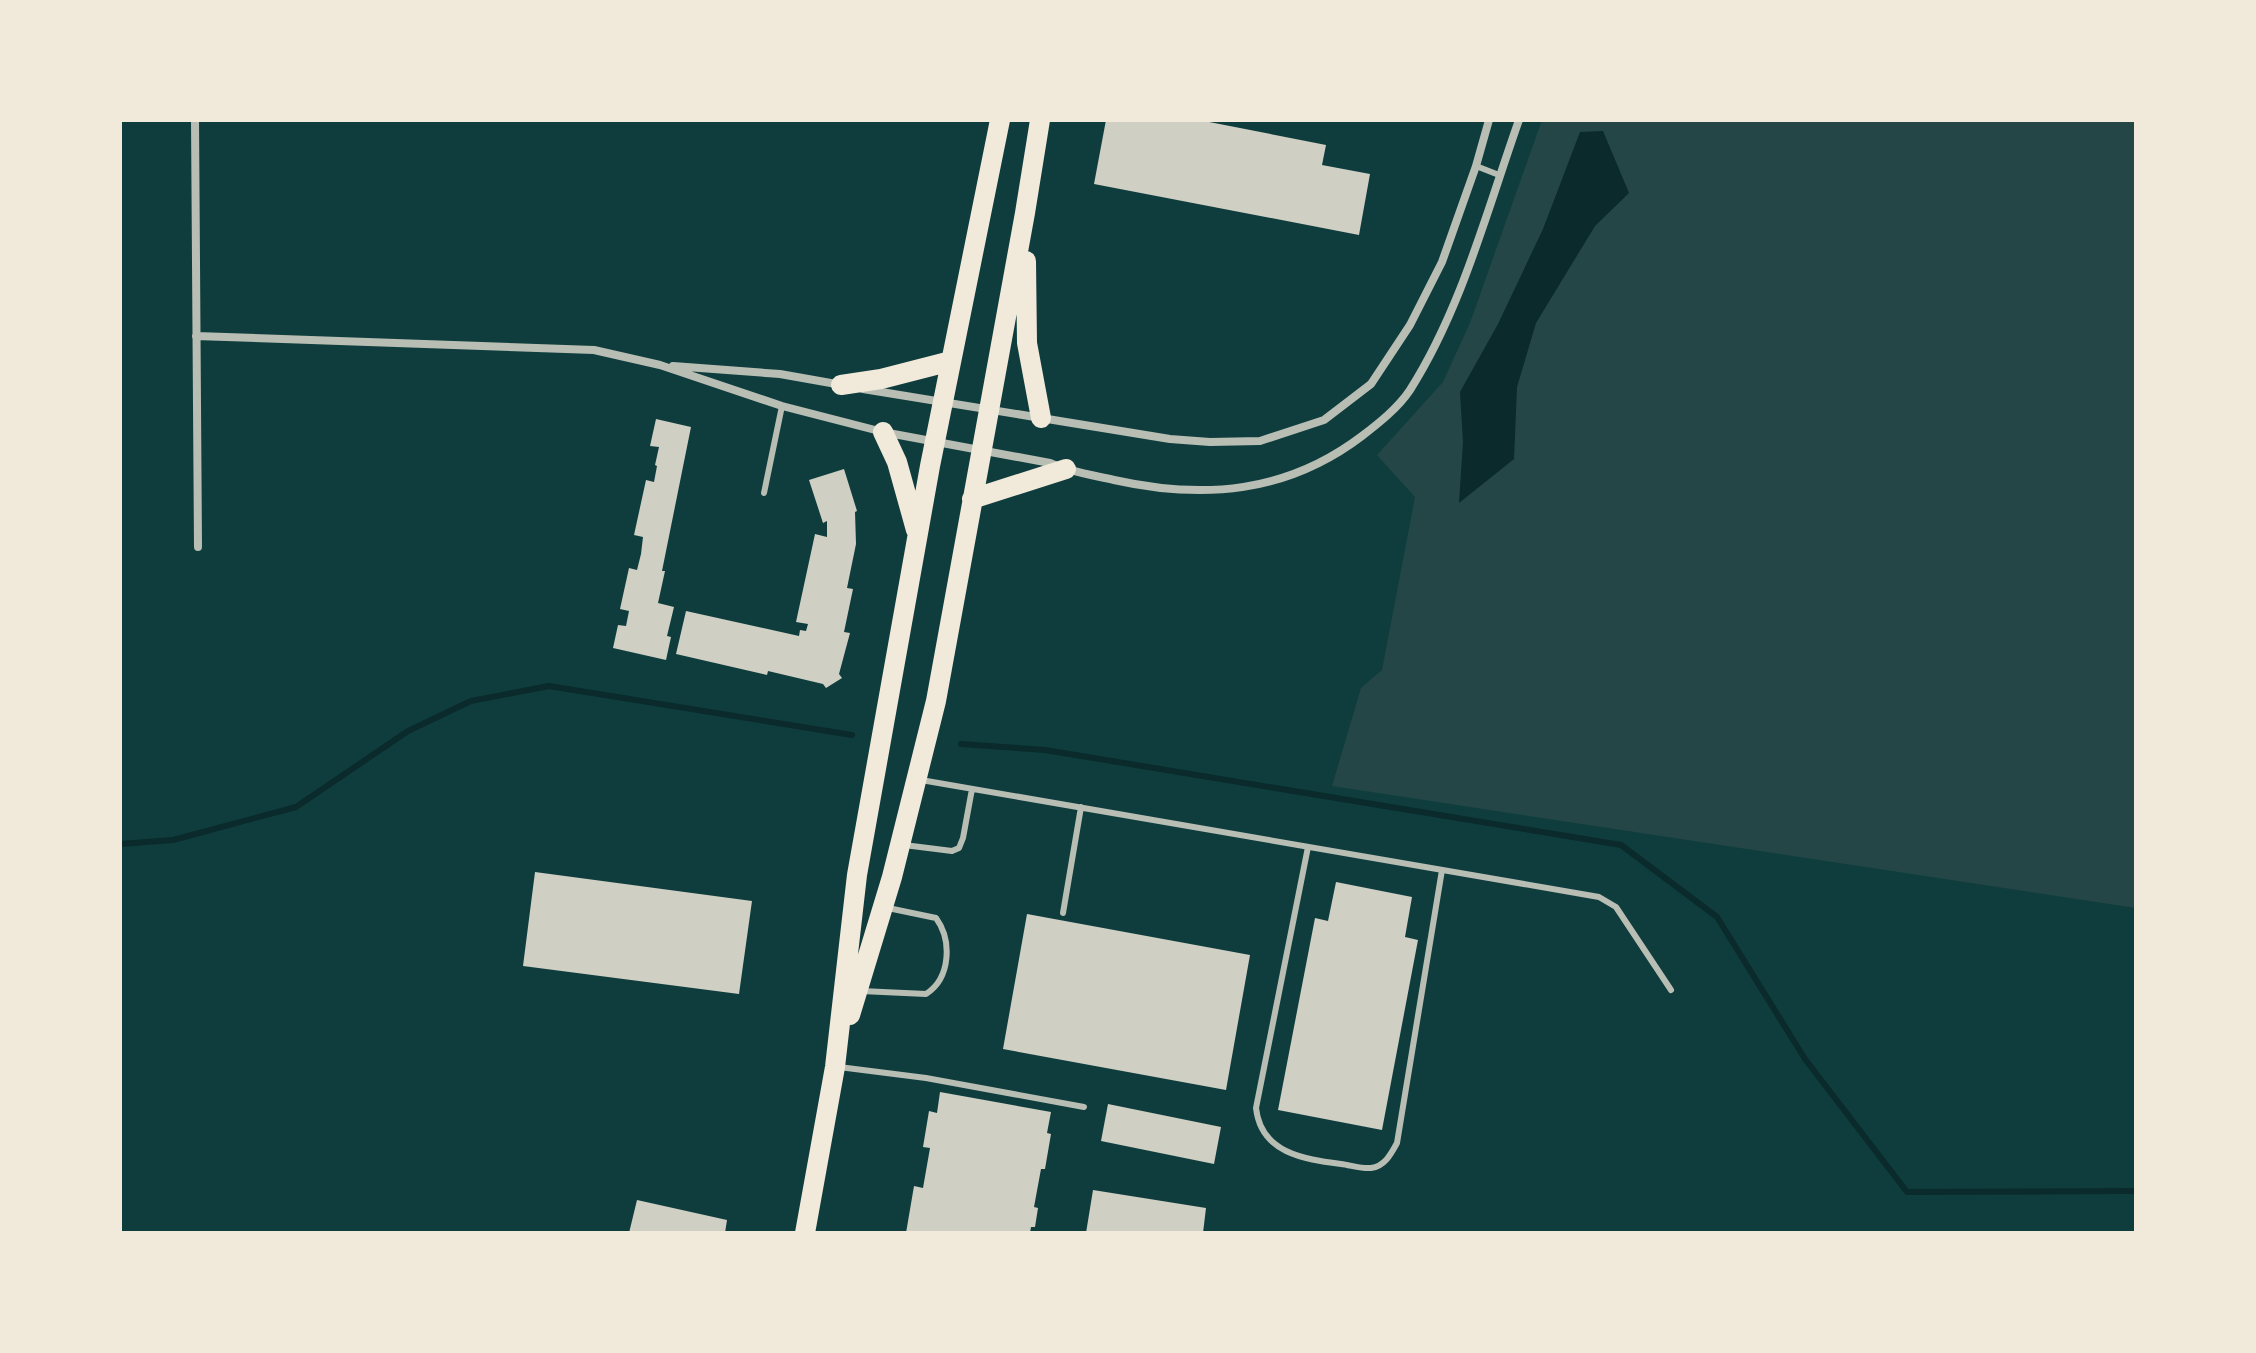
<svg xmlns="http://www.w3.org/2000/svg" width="2256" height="1353" viewBox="0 0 2256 1353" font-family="Merriweather,serif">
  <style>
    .green { fill: #244646 }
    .water { fill: #0a2a2b }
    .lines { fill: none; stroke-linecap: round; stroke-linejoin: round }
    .stream { stroke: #0a2a2b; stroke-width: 6 }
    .building { fill: #cfcfc3 }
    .service { stroke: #b8beb3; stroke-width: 6 }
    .minor { stroke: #b8beb3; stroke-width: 8 }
    .primary { stroke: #f1e9da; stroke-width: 20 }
  </style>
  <rect width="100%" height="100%" fill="#0f3d3e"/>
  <path class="green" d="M1542 120H2136V908L1332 786 1361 688 1382 670 1415 497 1377 455 1443 382 1470 323Z"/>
  <path class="water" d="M1603 131 1629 193 1595 226 1536 323 1517 387 1514 459 1459 503 1463 442 1460 392 1498 324 1543 229 1580 132Z"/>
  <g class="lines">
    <path class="stream" d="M961 744 1045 750 1621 845 1717 917 1805 1059 1907 1192 2136 1191
      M120 844 173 840 296 807 408 731 471 701 549 686 852 735"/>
  </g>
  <path class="building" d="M1106 120H1199L1326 145 1322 165 1370 174 1359 235 1094 184Z
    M656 419 691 427 662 571H665L658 603 674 607 667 636 671 637 666 660 613 648 618 625 626 626 629 611 620 609 629 568 637 570 641 554 643 537 634 535 646 480 654 482 657 466 655 465 659 447 650 446Z
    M844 469 857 511 855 512 856 544 847 588 853 589 844 632 850 633 839 674 842 678 826 688 823 684 768 671 767 675 676 654 686 611 799 636 800 630 806 631 808 624 796 622 815 534 827 537V521L823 523 809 480Z
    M535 872 752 901 739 994 523 966Z
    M1336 882 1412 897 1405 937 1418 940 1382 1130 1278 1110 1315 918 1328 921Z
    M1027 914 1250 955 1226 1090 1003 1049Z
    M940 1092 1051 1112 1047 1133 1051 1134 1045 1169H1041L1034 1207 1038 1208 1035 1227H1031L1030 1233H906L914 1186 923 1188 930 1148 923 1147 929 1111 937 1113Z
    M1108 1104 1221 1127 1214 1164 1101 1141Z
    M1093 1190 1206 1208 1203 1233H1086Z
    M637 1200 727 1220 725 1233H629Z"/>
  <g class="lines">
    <path class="service" d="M1476 166 1499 175
      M764 493 782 406
      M921 780 1599 897 1616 907 1671 990
      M904 845 952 851 959 848 963 838 972 789
      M1308 847 1256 1108C1261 1153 1303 1159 1341 1164 1350 1165 1362 1169 1371 1168 1385 1166 1391 1154 1397 1143L1442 870
      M1063 913 1081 807
      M861 991 926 994C951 978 952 940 936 918L888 908
      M839 1067 926 1078 1084 1107"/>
    <path class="minor" d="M195 120 198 547
      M196 336 594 350 660 365 782 406 883 432 1050 463C1071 472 1092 475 1114 480 1204 500 1287 493 1362 436 1379 423 1398 408 1410 390 1462 308 1487 210 1519 120
      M673 366 780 374 842 385
      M863 389 1170 439 1210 442 1260 441 1324 420 1371 384 1410 325 1442 262 1476 166 1489 120"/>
    <path class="primary" d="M1026 261 1027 343 1041 418
      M841 385 881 379 951 361
      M883 432 897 462 916 530
      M972 499 1066 469
      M850 1015 892 877 936 701 1025 213 1040 120
      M805 1233 835 1067 857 875 930 466 1000 120"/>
  </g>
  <rect width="2256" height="1353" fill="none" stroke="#f1e9da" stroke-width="244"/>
</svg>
